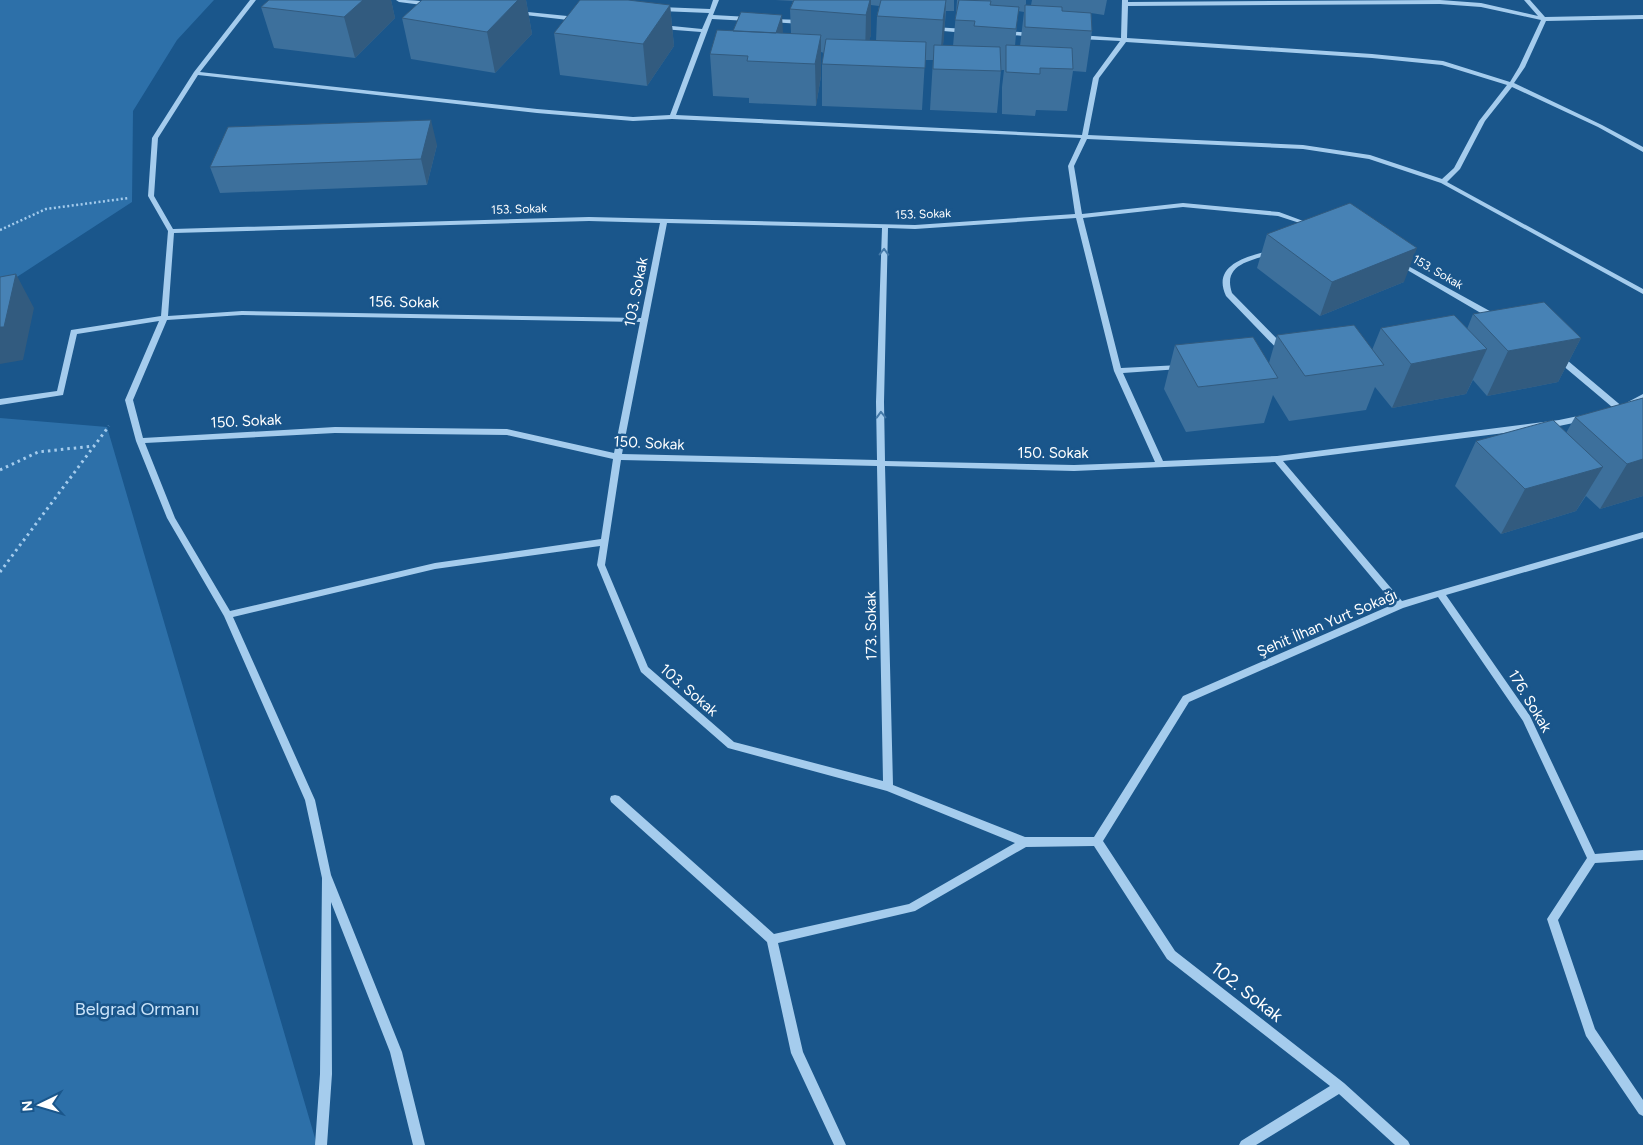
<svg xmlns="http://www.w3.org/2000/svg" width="1643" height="1145" viewBox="0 0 1643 1145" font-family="Figtree,sans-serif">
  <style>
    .green { fill: #2d70a9 }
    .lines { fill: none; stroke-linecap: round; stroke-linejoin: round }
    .path-far1 { stroke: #a5cced; stroke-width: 2.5; stroke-dasharray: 2 2.5; stroke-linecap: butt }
    .path { stroke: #a5cced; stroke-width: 3; stroke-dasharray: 2.5 4; stroke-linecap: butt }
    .minor { fill: #a5cced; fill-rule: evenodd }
    .wall { fill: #3d709c; fill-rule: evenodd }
    .shaded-wall { fill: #325b7f }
    .building { fill: #4782b5; stroke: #325b7f }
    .oneway { stroke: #4479a8 }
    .labels { text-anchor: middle; stroke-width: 5; stroke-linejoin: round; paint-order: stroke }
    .far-street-label { font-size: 12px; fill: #fff; stroke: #1a568b }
    .street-label { font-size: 15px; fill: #fff; stroke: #1a568b }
    .near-street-label { font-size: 18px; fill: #fff; stroke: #1a568b }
    .near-park-label { font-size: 18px; fill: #cbe4fa; stroke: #1a568b }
  </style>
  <rect width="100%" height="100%" fill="#1a568b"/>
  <path class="green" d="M0 0H214L177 40 133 111 132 202 0 288Z
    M0 418 107 427 317 1145H0Z"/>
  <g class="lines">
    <path class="path-far1" d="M0 230 46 209 129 198"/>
    <path class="path" d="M0 470 38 452 94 446
      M0 572 109 426"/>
    <path class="minor" d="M250 0H256L200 72 537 109 633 117 670 115 701 32 662 29 659 27 662 25 702 29 709 13 660 11 657 9 660 7 710 9 713 0H719L713 15 749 17 752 19 749 21 712 19 676 115 1082 135 1093 78 1120 41 1079 39 1076 37 1079 35 1121 38 1122 0H1128V2L1440 0 1481 3 1538 16 1524 0H1530L1545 17 1643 15V19L1546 21 1525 67 1514 83 1602 125 1643 147V152L1598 127 1512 87 1485 121 1460 169 1447 182 1643 289V294L1441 183 1369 159 1303 149 1087 139 1074 166 1082 214 1183 203 1279 212 1314 225 1311 227 1309 226 1278 216 1183 207 1083 218 1121 368 1180 365 1184 367 1180 369 1123 373 1163 461 1277 456 1559 420 1583 415 1587 418 1583 421 1559 426 1283 461 1402 601 1643 532V538L1446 595 1530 716 1595 854 1643 850V860L1595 863 1558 920 1595 1029 1643 1100V1116L1639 1114 1586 1036 1547 919 1587 858 1523 721 1438 597 1403 608 1189 702 1103 841 1175 951 1344 1083 1408 1141 1410 1145H1395L1339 1094 1256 1145H1239L1241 1141 1330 1086 1167 959 1094 846 1026 847 915 911 778 943 803 1052 846 1145H834L791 1053 767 942 611 802 610 799 611 796 615 795 619 796 774 934 909 904 1015 843 887 791 728 748 641 672 597 565 600 546 435 569 233 617 315 800 331 875 402 1052 425 1145H413L390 1052 331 902 332 1074 327 1145H315L320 1074 322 878 305 800 224 616 167 518 136 441 125 400 159 321 77 334 63 395 0 405V399L57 391 71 330 161 316 168 231 148 196 152 138 194 72ZM1440 4 1481 7 1541 20 1519 67 1510 82 1443 61 1372 54 1127 38 1128 6ZM1126 42 1372 58 1442 65 1507 85 1479 121 1454 168 1442 179 1370 155 1303 145 1088 135 1099 78ZM198 75 537 113 633 121 672 119 1081 138 1068 166 1075 214 915 225 589 217 173 229 154 196 158 138ZM1076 218 1114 371 1155 462 1074 465 885 461 884 402 888 228 915 229ZM589 221 660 223 641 318 242 311 168 316 174 233ZM667 223 882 228 876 402 877 460 622 454ZM242 315 640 322 614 453 507 429 335 427 143 438 133 400 167 320ZM335 433 507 435 613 459 601 539 435 563 230 611 175 518 145 443ZM621 460 877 466 883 781 734 742 648 667 605 565ZM1275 462 1394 604 1183 696 1094 837H1025L893 785 885 466 1074 471Z
      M396 0C408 0 422 0 433 4L430 6 399 2Z
      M518 11 577 17 580 19 577 21 516 14V12Z
      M772 19 802 20 805 22 802 24 770 22 769 21Z
      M934 27 966 29 969 31 966 33 932 30 931 29Z
      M1004 31 1034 33 1037 35 1034 37 1002 34 1001 33Z
      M1272 250 1274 251V253C1252 261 1222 263 1232 293L1287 349 1288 351 1284 353H1281L1226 296C1211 264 1249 256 1272 250Z
      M1399 261 1497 315 1498 317 1494 319H1491L1397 264 1396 263Z
      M1555 355H1561L1624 408 1625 410 1624 412H1618L1555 359 1554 357Z
      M1643 394V400L1632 407H1626L1625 405 1626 403Z"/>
  </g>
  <path class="wall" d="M269 0H391L395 18 355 58 274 48 261 7Z
    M422 0H526L532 34 495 73 411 59 402 18Z
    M775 0H954V11H946L943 45 953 46 956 13 957 0H1026V5H1031L1032 0H1107L1104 15 1091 13 1092 31 1086 72 1073 71 1067 111 1036 110 1035 116 1002 114V87L1004 70H1001L997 113 930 110 933 60H925L922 110 822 106V64L824 53 821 52V76L816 106 749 103V98L713 96 710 54 783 32 782 33H791L790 9 793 1ZM871 5 879 6 877 16 876 41 869 40 871 35ZM1018 11 1024 12 1020 46H1015Z
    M670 5 674 46 647 86 560 75 554 33Z
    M437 145 427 185 220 193 210 167Z
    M1267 234 1404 282 1320 316 1257 268Z
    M1473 314 1581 338 1558 382 1487 396 1473 380 1466 394 1392 408 1375 387 1366 410 1289 421 1273 395 1264 423 1186 432 1164 389 1175 345 1269 363 1277 335 1372 350 1381 328 1467 329Z
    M1643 399V496L1600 509 1586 496 1576 511 1501 534 1455 486 1476 441 1566 433 1575 417Z"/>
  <path class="shaded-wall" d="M363 0H391L395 18 355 58 344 17Z
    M518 0H526L532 34 495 73 487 32Z
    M870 0H871V35L865 56 866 15Z
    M946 0 944 39 940 61 943 20Z
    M670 5 674 46 647 86 643 44Z
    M782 15 783 32 772 61V44Z
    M821 35V76L816 106 815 64Z
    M431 120 437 145 427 185 421 159Z
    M1417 248 1404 282 1320 316 1332 282Z
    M16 274 34 308 23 360 0 364V327Z
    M1581 338 1558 382 1487 396 1508 351Z
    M1487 349 1466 394 1392 408 1411 364Z
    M1643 459V496L1600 509 1627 464Z
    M1603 467 1576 511 1501 534 1525 489Z"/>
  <path class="building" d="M269 0H363L344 17 261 7Z
    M422 0H518L487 32 402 18Z
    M580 0H628L670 5 643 44 554 33Z
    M794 0H870L866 15 790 9Z
    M881 0H946L943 20 877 16Z
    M959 0 991 1 990 5 1019 7 1016 29 974 26 975 21 955 20Z
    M1025 5 1062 7V11L1091 13 1092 31 1025 27Z
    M741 12 782 15 776 33 733 31Z
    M717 30 821 35 815 64 747 61 748 56 710 54Z
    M826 39 926 42 925 68 822 64Z
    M934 45 1000 47 1001 71 933 69Z
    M1006 45 1072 48 1073 69 1040 68V74L1006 72Z
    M431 120 421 159 210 167 228 127Z
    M1350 203 1417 248 1332 282 1267 234Z
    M16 274 4 327H0V277Z
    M1544 302 1581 338 1508 351 1473 314Z
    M1454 315 1487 349 1411 364 1381 328Z
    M1354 325 1384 365 1305 376 1277 335Z
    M1253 337 1278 378 1198 387 1175 345Z
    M1643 398V459L1627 464 1575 417Z
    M1553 420 1603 467 1525 489 1476 441Z"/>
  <defs><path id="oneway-chevron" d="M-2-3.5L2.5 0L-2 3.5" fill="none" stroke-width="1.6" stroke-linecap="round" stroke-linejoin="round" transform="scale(1.25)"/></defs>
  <g class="oneway">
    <use href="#oneway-chevron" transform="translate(884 252) rotate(-89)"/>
    <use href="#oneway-chevron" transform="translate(881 415) rotate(-92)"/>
  </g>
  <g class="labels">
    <g class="far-street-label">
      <text transform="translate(519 209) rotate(-2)" y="4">153. Sokak</text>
      <text transform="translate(923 214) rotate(-2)" y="4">153. Sokak</text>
      <text transform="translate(1438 272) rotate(30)" y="4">153. Sokak</text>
    </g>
    <g class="street-label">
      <text transform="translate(636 292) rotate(-79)" y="5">103. Sokak</text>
      <text transform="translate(404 302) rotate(1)" y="5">156. Sokak</text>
      <text transform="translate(246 421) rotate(-3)" y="5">150. Sokak</text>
      <text transform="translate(649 443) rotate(3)" y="5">150. Sokak</text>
      <text x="1053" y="458">150. Sokak</text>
      <text transform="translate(1327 623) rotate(-23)" y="5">Şehit İlhan Yurt Sokağı</text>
      <text transform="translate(871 626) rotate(-91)" y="5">173. Sokak</text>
      <text transform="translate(689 690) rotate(41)" y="5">103. Sokak</text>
      <text transform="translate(1530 701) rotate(59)" y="5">176. Sokak</text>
    </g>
    <g class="near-street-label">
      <text transform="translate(1247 992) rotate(38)" y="6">102. Sokak</text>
    </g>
    <g class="near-park-label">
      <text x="137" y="1015">Belgrad Ormanı</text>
    </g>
  </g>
  <g transform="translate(40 1105) rotate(265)" stroke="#1a568b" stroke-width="4" paint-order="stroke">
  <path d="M0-4L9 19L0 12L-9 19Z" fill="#ffffff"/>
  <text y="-8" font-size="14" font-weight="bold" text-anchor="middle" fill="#ffffff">N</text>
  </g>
</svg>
